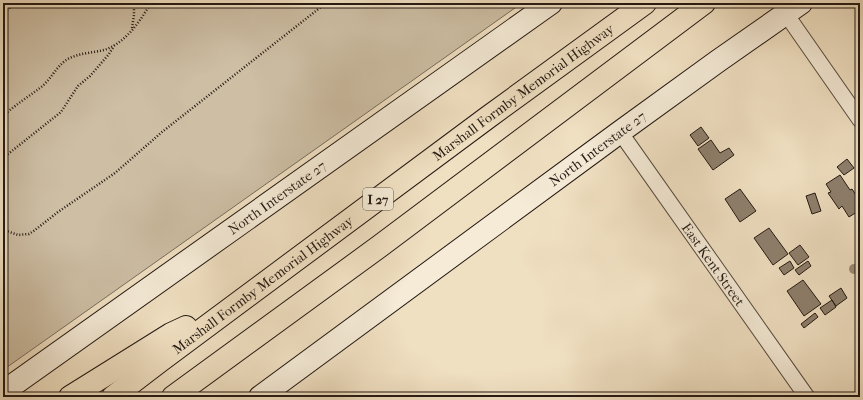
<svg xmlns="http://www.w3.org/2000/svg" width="863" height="400" viewBox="0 0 863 400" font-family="'IM FELL French Canon',serif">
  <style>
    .green { fill: #cdbea4; stroke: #786c5c }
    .building { fill: #8e806e; stroke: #241913 }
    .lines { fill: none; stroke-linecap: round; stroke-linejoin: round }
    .minor-casing { stroke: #574b3f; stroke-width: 17 }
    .secondary-casing { stroke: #241913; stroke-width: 24 }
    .motorway-casing { stroke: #241913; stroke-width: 24 }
    .path { stroke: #241913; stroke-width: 2.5; stroke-dasharray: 1 2; stroke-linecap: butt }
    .minor { stroke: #f5ebd7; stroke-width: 15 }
    .secondary { stroke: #f5ebd7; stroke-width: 22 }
    .motorway { stroke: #f0e0c2; stroke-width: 22 }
    .tree { fill: #9c8e79 }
    .labels { text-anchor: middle; stroke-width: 3.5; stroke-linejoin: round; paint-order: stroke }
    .shield { fill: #f5ebd7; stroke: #63584e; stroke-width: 1 }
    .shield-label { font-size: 13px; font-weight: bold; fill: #241913 }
    .street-label { font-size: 14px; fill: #241913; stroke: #f5ebd7 }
  </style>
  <rect width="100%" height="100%" fill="#f0e0c2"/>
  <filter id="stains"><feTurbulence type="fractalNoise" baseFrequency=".005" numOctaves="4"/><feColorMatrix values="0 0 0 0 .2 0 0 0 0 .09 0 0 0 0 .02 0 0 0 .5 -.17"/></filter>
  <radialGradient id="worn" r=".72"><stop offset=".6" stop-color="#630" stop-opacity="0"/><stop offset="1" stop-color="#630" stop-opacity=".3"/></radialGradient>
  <path class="green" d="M3 3H522L3 370Z"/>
  <path class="building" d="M701 127 709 138 698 146 690 135Z
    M711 140 720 153 729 148 734 155 713 170 698 149Z
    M847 159 854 168 844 175 837 167Z
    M840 175 850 190 852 189 860 201V210L849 217 842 206 839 209 828 193 831 192 826 184Z
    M740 189 756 211 740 222 725 199Z
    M815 193 821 211 812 214 806 196Z
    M769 228 788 254 773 265 754 238Z
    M800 245 809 257 798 265 789 253Z
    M790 261 794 268 784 275 779 268Z
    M808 261 811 266 799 275 795 270Z
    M803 280 821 304 804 316 787 291Z
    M841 288 847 298 836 306 829 296Z
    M832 300 836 307 825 315 820 308Z
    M815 313 818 317 804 328 801 324Z"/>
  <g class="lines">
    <defs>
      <g id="minor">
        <path d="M786 14 860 120"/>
        <path id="s1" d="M620 132 807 397"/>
      </g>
      <g id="secondary">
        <path id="s2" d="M3 392 551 3"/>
        <path id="s3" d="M260 397 620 132 718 61 801 3"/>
      </g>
      <g id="motorway">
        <path d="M70 397 171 334 186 327"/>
        <path id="s4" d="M113 397 160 361 487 118 645 3"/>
        <path d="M173 397 380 246 704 3"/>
      </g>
    </defs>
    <use href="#minor" class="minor-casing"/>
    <use href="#secondary" class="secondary-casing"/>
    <use href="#motorway" class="motorway-casing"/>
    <path class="path" d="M3 15 14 3
      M132 28 134 15V3
      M3 116C15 105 28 97 40 88 51 80 56 66 68 59 79 53 92 53 104 50 126 43 140 21 151 3
      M3 158 61 112 78 86 90 76 97 68 109 54 114 46
      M3 228 7 231 18 235 29 234 35 230 58 212 115 173 162 132 326 3"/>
    <use href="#minor" class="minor"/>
    <use href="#secondary" class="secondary"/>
    <use href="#motorway" class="motorway"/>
  </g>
  <circle class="tree" cx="854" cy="269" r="5"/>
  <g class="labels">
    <rect class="shield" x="363" y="188" width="30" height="22" rx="3"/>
    <g class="shield-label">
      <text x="378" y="204">I 27</text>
    </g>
    <g class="street-label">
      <text dy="5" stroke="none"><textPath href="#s4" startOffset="511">Marshall Formby Memorial Highway</textPath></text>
      <text dy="5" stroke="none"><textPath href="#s3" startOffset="419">North Interstate 27</textPath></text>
      <text dy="5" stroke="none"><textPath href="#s2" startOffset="336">North Interstate 27</textPath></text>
      <text dy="5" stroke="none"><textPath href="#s1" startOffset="162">East Kent Street</textPath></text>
      <text dy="5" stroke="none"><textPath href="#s4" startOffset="187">Marshall Formby Memorial Highway</textPath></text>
    </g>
  </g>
  <rect width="863" height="400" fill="none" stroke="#f0e0c2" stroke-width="16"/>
  <rect x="4" y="4" width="855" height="392" fill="none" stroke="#241913" stroke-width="2"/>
  <rect x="8" y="8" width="847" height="384" fill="none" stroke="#241913"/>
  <rect width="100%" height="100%" filter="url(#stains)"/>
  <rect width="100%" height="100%" fill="url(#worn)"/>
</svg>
